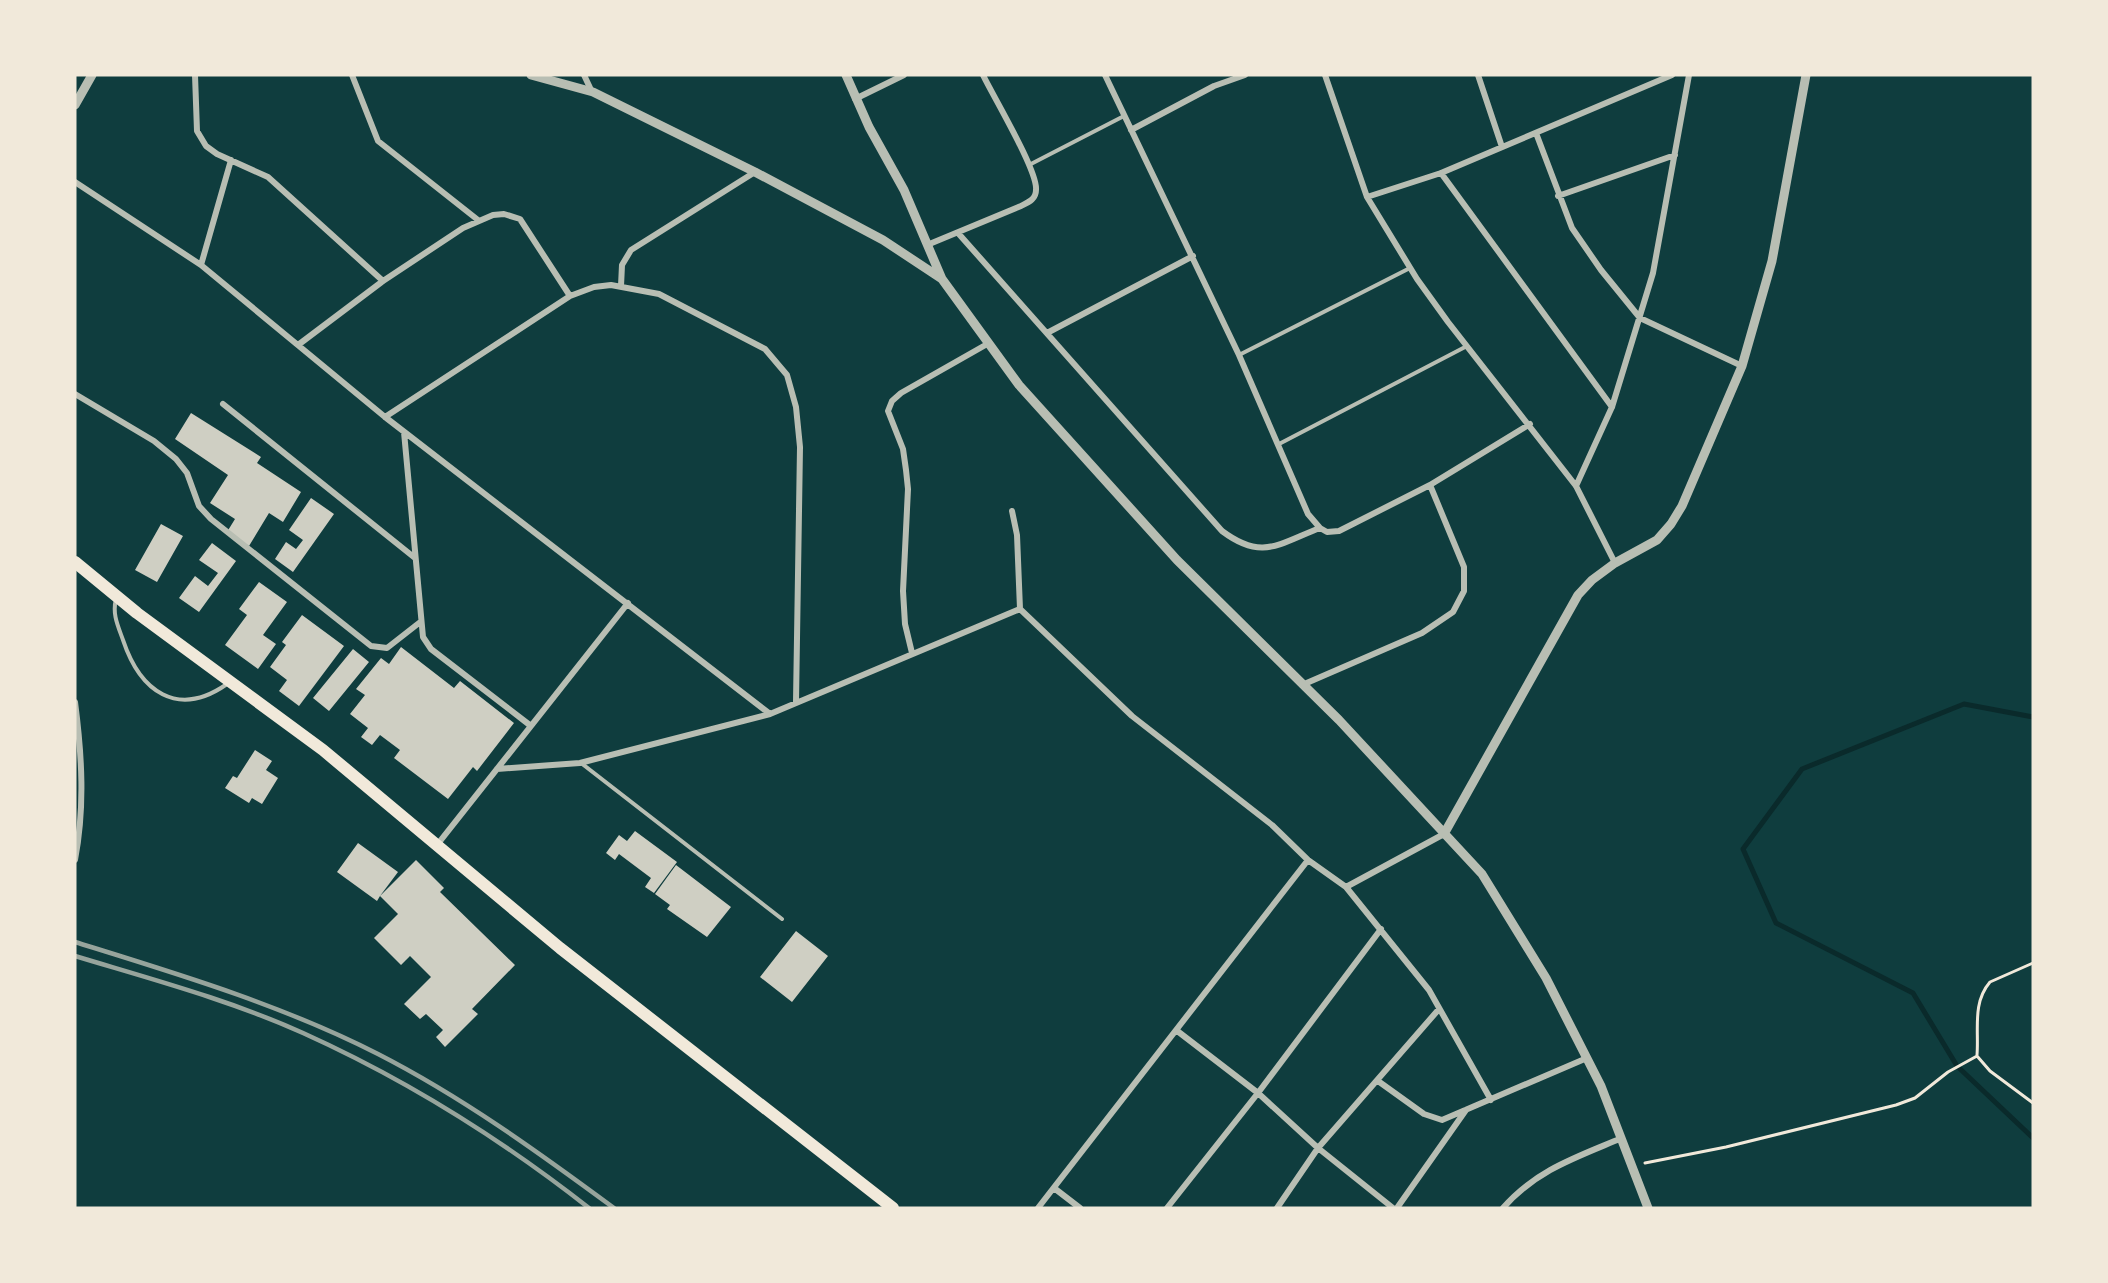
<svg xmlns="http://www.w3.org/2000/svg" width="2108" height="1283" viewBox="0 0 2108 1283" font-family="Roboto,sans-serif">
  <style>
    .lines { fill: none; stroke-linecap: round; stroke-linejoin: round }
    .stream { stroke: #0a2a2b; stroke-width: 5 }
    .building { fill: #cfcfc3 }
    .path { stroke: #f1e9da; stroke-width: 3 }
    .service { stroke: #b8beb3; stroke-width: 4 }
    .minor { stroke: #b8beb3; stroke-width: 6 }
    .tertiary { stroke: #b8beb3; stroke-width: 9 }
    .primary { stroke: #f1e9da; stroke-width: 12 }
    .rail { stroke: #97a49c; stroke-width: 4.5 }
  </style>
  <rect width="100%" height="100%" fill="#0f3d3e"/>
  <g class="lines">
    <path class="stream" d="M2033 717 1964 704 1802 769 1743 849 1776 923 1913 993 1957 1066 2033 1138"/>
  </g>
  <path class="building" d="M191 413 261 457 257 463 301 492 283 522 269 513 249 546 227 532 235 519 210 503 228 475 175 439Z
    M311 498 334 514 293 572 275 559 286 542 296 549 303 540 289 530Z
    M161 524 183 536 157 582 135 570Z
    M212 543 236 561 199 612 179 598 195 576 208 586 218 573 199 560Z
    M259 582 287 602 263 635 276 644 258 669 225 645 247 615 239 609Z
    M302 615 344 646 299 706 279 691 287 680 270 667 286 645 282 642Z
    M401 647 454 688 460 681 514 723 477 771 473 767 448 799 394 758 400 750 380 735 372 745 361 737 368 728 350 714 365 695 356 689 381 658 389 664Z
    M353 649 369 662 329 711 313 698Z
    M255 750 272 761 266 770 278 778 262 804 252 798 249 803 225 788 233 776 237 778Z
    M635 831 677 862 654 893 645 887 651 878 619 854 615 860 606 853 619 835 627 841Z
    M358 843 398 872 380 896 416 860 444 888 440 892 515 965 472 1009 478 1014 445 1047 436 1037 443 1030 426 1014 420 1019 404 1004 431 977 410 956 401 965 374 938 398 914 380 896 377 901 337 872Z
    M676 865 731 907 707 937 667 909 670 905 655 894Z
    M796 931 828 956 792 1002 760 977Z"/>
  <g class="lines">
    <path class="path" d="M1977 1055C1979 1030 1972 1003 1990 982L2033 963
      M1645 1163 1726 1147 1896 1105 1915 1098 1948 1072 1977 1056 1990 1071 2033 1103"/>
    <path class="service" d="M1029 165 1124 116
      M1239 355 1410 268
      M1279 444 1467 346
      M116 599C112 614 118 626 123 640 140 691 177 719 227 684
      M581 763 782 919"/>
    <path class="minor" d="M195 75 197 131 206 146 217 154 268 177 383 281
      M352 75 378 141 478 220
      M584 75 592 92
      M1105 75 1239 355 1308 514 1320 528 1327 532 1339 531 1430 485 1530 424
      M1325 75 1367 197 1417 279 1448 322 1576 486 1615 563
      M1478 75 1502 147
      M855 99 904 75
      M1131 130 1214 86 1245 75
      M1536 133 1572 228 1601 270 1640 318 1742 366
      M1441 173 1612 407
      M75 182 201 265 385 417 770 714
      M1558 196 1675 155
      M1367 197 1441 173 1672 75
      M958 233 1222 531C1262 561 1278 544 1320 528
      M927 245 1021 206C1029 202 1036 199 1036 190 1038 171 993 96 983 75
      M201 265 231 160
      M621 286 622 265 631 250 755 172
      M1047 333 1193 256
      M298 345 383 281 463 228 493 215 504 214 520 219 570 296
      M75 394 154 441 176 459 187 473 199 506 211 519 371 646 387 648 419 623
      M223 404 415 558
      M385 417 570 296 594 287 611 285 659 294 765 349 787 375 796 407 800 447 796 702
      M404 432 423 637 431 649 531 726
      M1576 486 1612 407 1653 273 1689 75
      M1012 511 1017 535 1020 609 1132 716 1272 825 1308 860 1346 887 1429 990 1491 1100
      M912 653 905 624 903 591 908 489 906 470 903 449 888 411 892 401 901 393 989 343
      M1302 685 1422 633 1453 612 1464 591V567L1430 485
      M75 702C82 756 85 807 75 860
      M497 769 580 763 770 714 1020 609
      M437 845 628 603
      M1346 887 1444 834
      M1176 1030 1258 1093 1318 1148 1393 1208
      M1378 1081 1424 1114 1442 1120 1587 1058
      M1054 1188 1080 1208
      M1038 1208 1308 860
      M1167 1208 1258 1093 1381 929
      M1277 1208 1318 1148 1439 1009
      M1397 1208 1466 1110
      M1503 1208C1536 1170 1577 1157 1622 1138"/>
    <path class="tertiary" d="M531 75 593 92 755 172 883 240 942 279
      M846 75 869 127 904 190 942 279 1019 385 1177 560 1339 720 1482 874 1546 978 1601 1086 1648 1208
      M75 105 92 75
      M1444 834 1578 595 1592 580 1615 563 1657 540 1671 524 1682 506 1742 366 1772 261 1806 75"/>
    <path class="primary" d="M75 562 137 613 323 750 560 948 893 1208"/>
    <path class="rail" d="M75 942C178 974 282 1005 378 1054 462 1097 538 1152 614 1208
      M75 956C151 979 230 1000 303 1033 405 1079 501 1139 589 1208"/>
  </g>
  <rect width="2108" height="1283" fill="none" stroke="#f1e9da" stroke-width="153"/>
</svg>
